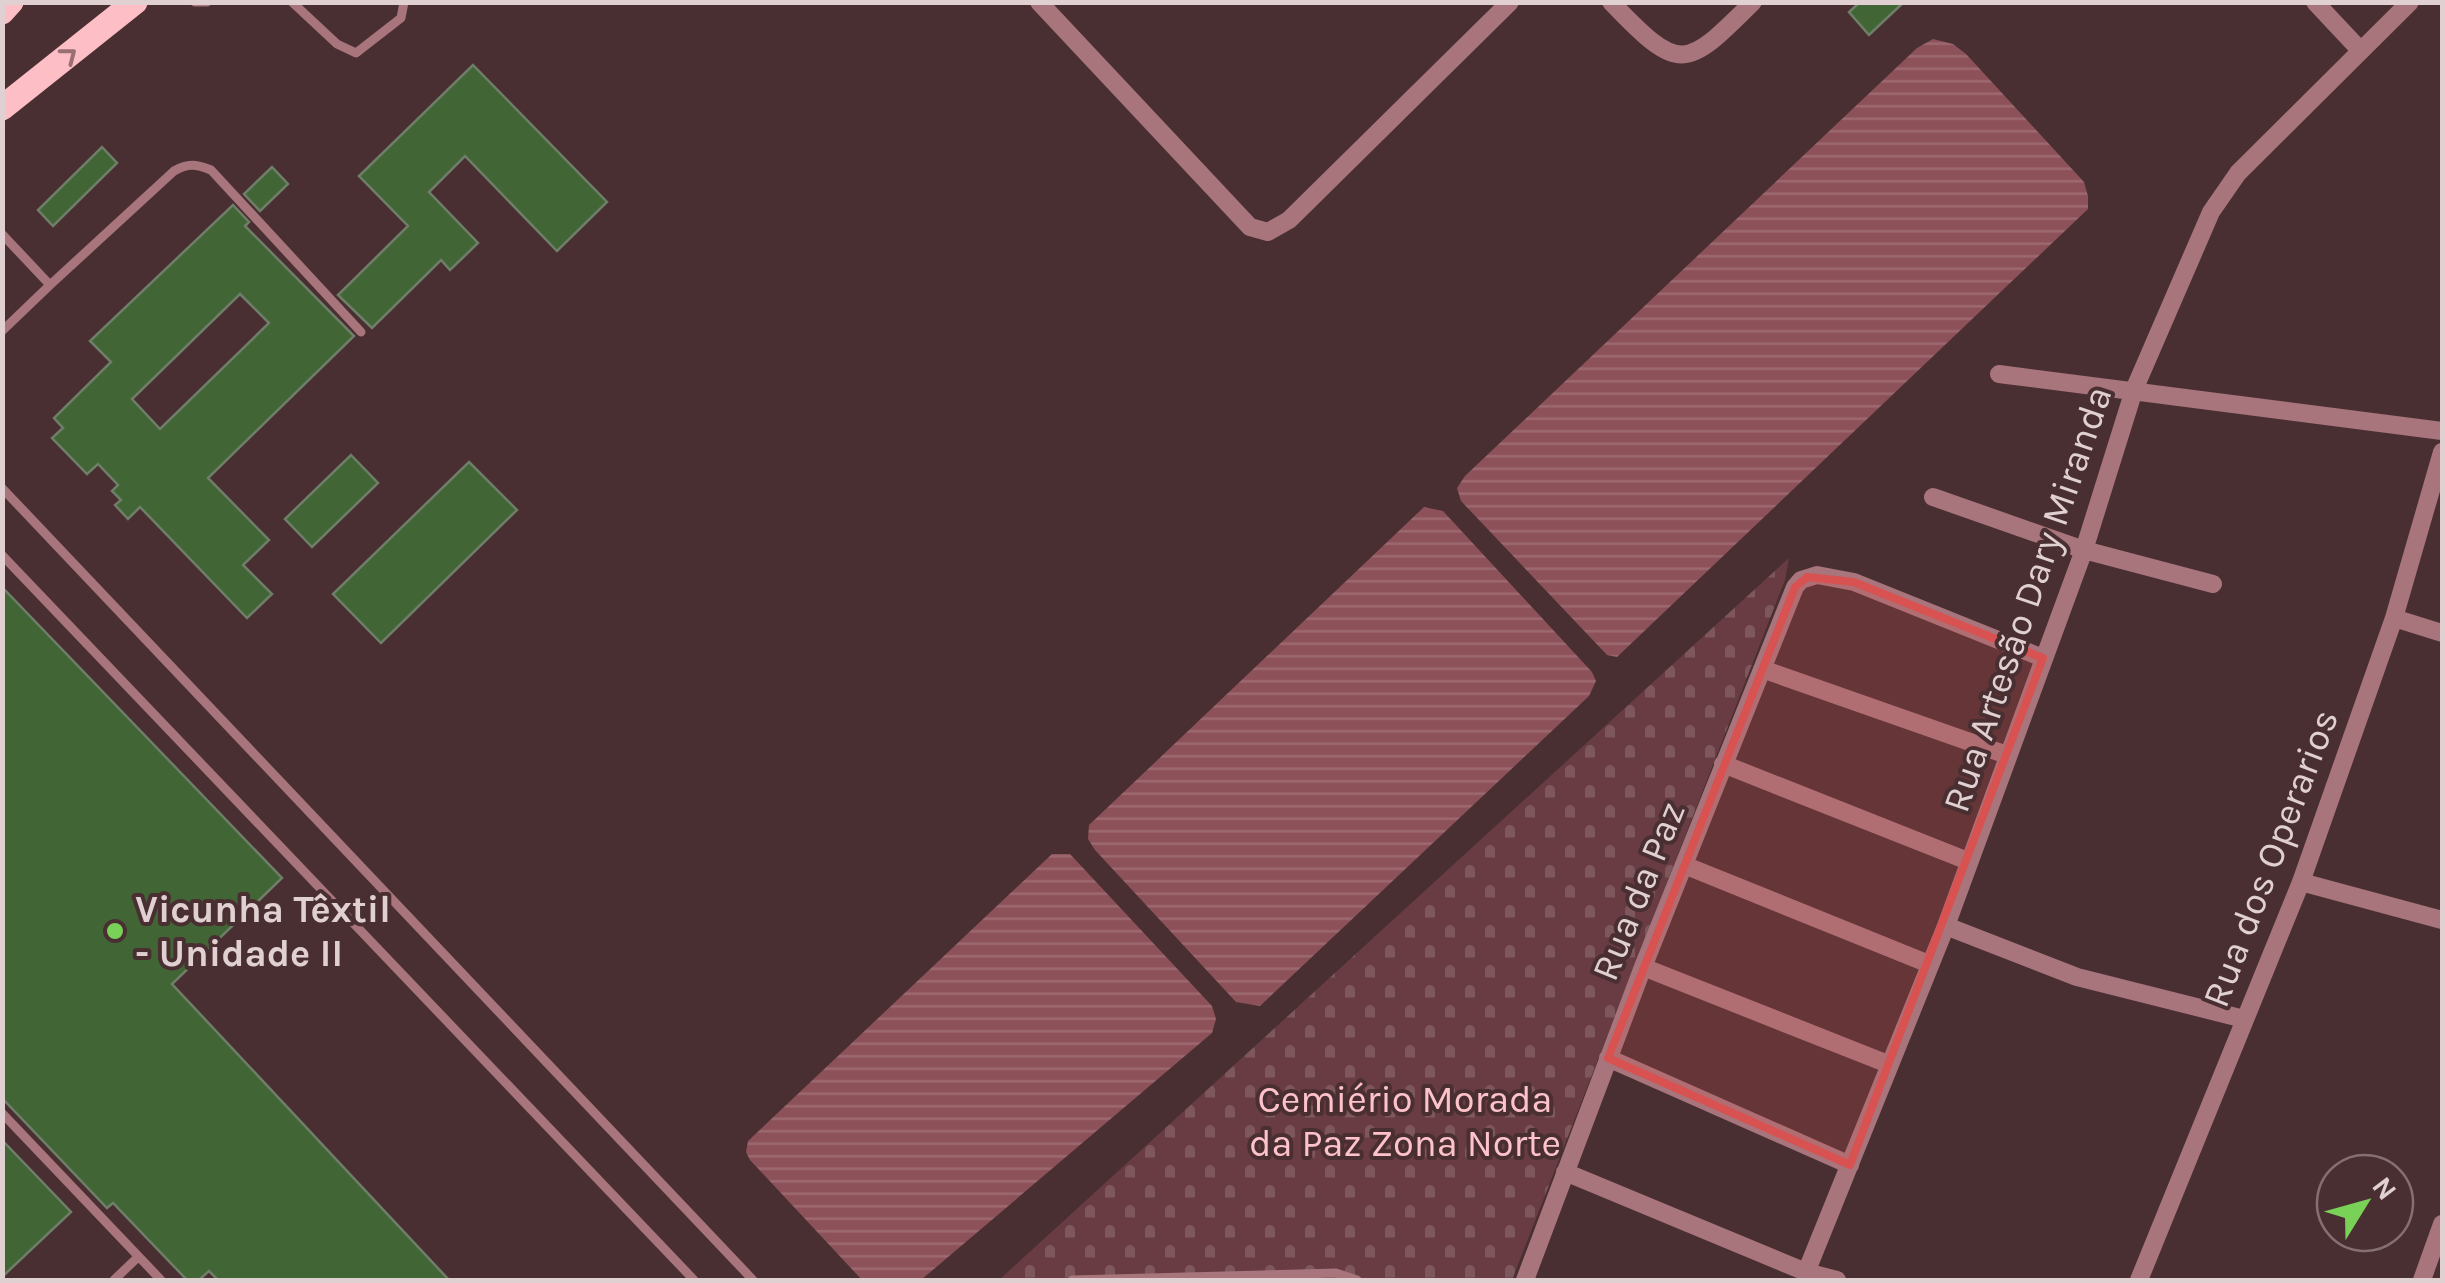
<svg xmlns="http://www.w3.org/2000/svg" width="2445" height="1283" viewBox="0 0 2445 1283" font-family="Karla,sans-serif">
  <style>
    .cemetery { fill: url(#cemetery-stones) }
    .water { fill: url(#water-rules) }
    .building { fill: #426536; stroke: #6e7e68; stroke-width: 2.5; fill-rule: evenodd }
    .lines { fill: none; stroke-linecap: round; stroke-linejoin: round }
    .service { stroke: #a7757b; stroke-width: 9 }
    .minor { stroke: #a7757b; stroke-width: 18 }
    .primary { stroke: #fdbec5; stroke-width: 25 }
    .oneway { stroke: #9a6f74 }
    .marked { fill: #d95252; fill-opacity: 0.2; stroke: #d95252; stroke-width: 8; stroke-linejoin: round }
    .poi-dot { fill: #79d158; stroke: #492f32; stroke-width: 4 }
    .labels { text-anchor: middle; stroke-width: 8; stroke-linejoin: round; paint-order: stroke }
    .street-label { font-size: 38px; fill: #e1d0d2; stroke: #492f32 }
    .poi-label { font-size: 38px; font-weight: bold; fill: #e1d0d2; stroke: #492f32; text-anchor: start }
    .park-label { font-size: 38px; fill: #fec3ca; stroke: #492f32 }
  </style>
  <defs>
    <pattern id="cemetery-stones" width="16" height="16" patternUnits="userSpaceOnUse" patternTransform="scale(2.5)"><rect width="16" height="16" fill="#683c42"/><path d="M2 7V4a2 2 0 0 1 4 0v3zM10 15v-3a2 2 0 0 1 4 0v3z" fill="#7d575c"/></pattern>
    <pattern id="water-rules" width="6" height="5" patternUnits="userSpaceOnUse" patternTransform="scale(2.5)"><rect width="6" height="5" fill="#8d5159"/><path d="M0 2.5h6" fill="none" stroke="#9d6970"/></pattern>
  </defs>
  <rect width="100%" height="100%" fill="#492f32"/>
  <path class="cemetery" d="M1789 558 1785 580 1512 1280H999Z"/>
  <path class="water" d="M1933 39 1953 44 1966 54 2084 182 2088 196V209L1617 657 1607 655 1461 501 1457 488 1465 476 1917 48Z
    M1424 507 1443 511 1592 672 1596 681 1589 696 1260 1006 1236 1002 1095 850 1088 839 1089 825Z
    M1052 854H1070L1212 1006 1216 1019 1212 1033 921 1280H862L750 1160 746 1152 748 1141Z"/>
  <path class="building" d="M1860 2H1904L1869 35 1849 12Z
    M473 65 607 202 557 251 465 156 429 192 478 243 450 270 441 260 372 328 338 295 408 226 359 176Z
    M102 147 117 163 53 226 38 210Z
    M272 167 288 184 260 211 244 194Z
    M233 205 249 222 245 226 354 336 208 478 269 540 243 565 272 594 247 618 140 507 128 519 115 505 121 500 112 491 118 485 98 464 87 474 52 438 63 428 54 418 111 362 90 341ZM240 294 269 323 160 429 132 399Z
    M351 455 378 483 312 547 285 519Z
    M469 462 517 510 381 643 333 594Z
    M2 587 282 878 172 984 449 1280H218L209 1271 199 1280H187L113 1203 107 1208 2 1098Z
    M2 1140 71 1212 2 1277Z"/>
  <g class="lines">
    <path class="service" d="M195 2H207
      M292 2 337 44 356 53 401 18 404 2
      M2 234 50 285 174 171C188 163 196 164 211 170L361 332
      M2 331 50 285
      M2 488 753 1280
      M2 555 694 1280
      M2 1113 161 1280
      M114 1280 138 1257
      M1072 1280 1336 1273 1357 1280"/>
    <path class="minor" d="M1039 2 1250 227 1268 232 1289 220 1510 2
      M1611 2C1680 74 1685 70 1753 2
      M2315 2 2360 50
      M1999 374 2442 431
      M1933 497 2084 550 2213 584
      M2394 618 2442 633
      M1762 669 2007 755
      M1723 764 1968 861
      M1684 865 1929 964
      M2301 882 2442 920
      M1946 926 2077 977 2244 1019
      M1643 967 1888 1064
      M1608 1058 1850 1165
      M1565 1172 1806 1272 1837 1280
      M1525 1280 1643 967 1795 587 1801 580 1817 575 1854 582 2043 658
      M1803 1280 1946 926 2084 550 2134 390 2211 212 2238 173 2410 2
      M2139 1280 2301 882 2394 618 2442 452
      M2422 1280 2442 1224"/>
    <path class="primary" d="M2 12 11 2
      M2 108 135 2"/>
  </g>
  <defs><path id="oneway-chevron" d="M-2-3.5L2.5 0L-2 3.5" fill="none" stroke-width="1.6" stroke-linecap="round" stroke-linejoin="round" transform="scale(2.5)"/></defs>
  <use class="oneway" href="#oneway-chevron" transform="translate(69 55) rotate(-38)"/>
  <path class="marked" d="M1807 577 1854 582 2043 658 1850 1165 1608 1058 1795 587Z"/>
  <circle class="poi-dot" cx="115" cy="931" r="10"/>
  <g class="labels">
    <g class="street-label">
      <text transform="translate(2027 599) rotate(-71)" y="13">Rua Artesão Dary Miranda</text>
      <text transform="translate(2270 858) rotate(-69)" y="13">Rua dos Operarios</text>
      <text transform="translate(1638 891) rotate(-68)" y="13">Rua da Paz</text>
    </g>
    <g class="poi-label">
      <text x="135" y="922">Vicunha Têxtil<tspan x="135" dy="44">- Unidade II</tspan></text>
    </g>
    <g class="park-label">
      <text x="1405" y="1112">Cemiério Morada<tspan x="1405" dy="44">da Paz Zona Norte</tspan></text>
    </g>
  </g>
  <rect width="2445" height="1283" fill="none" stroke="#e1d0d2" stroke-width="10"/>
  <g transform="translate(2365 1203) rotate(53)"><circle r="48" fill="#492f32" stroke="#866f72" stroke-width="2.5"/>
  <path d="M0-8L18 38L0 25L-18 38Z" fill="#79d158"/>
  <text y="-15" font-size="28" font-weight="bold" text-anchor="middle" fill="#e1d0d2">N</text>
  </g>
</svg>
